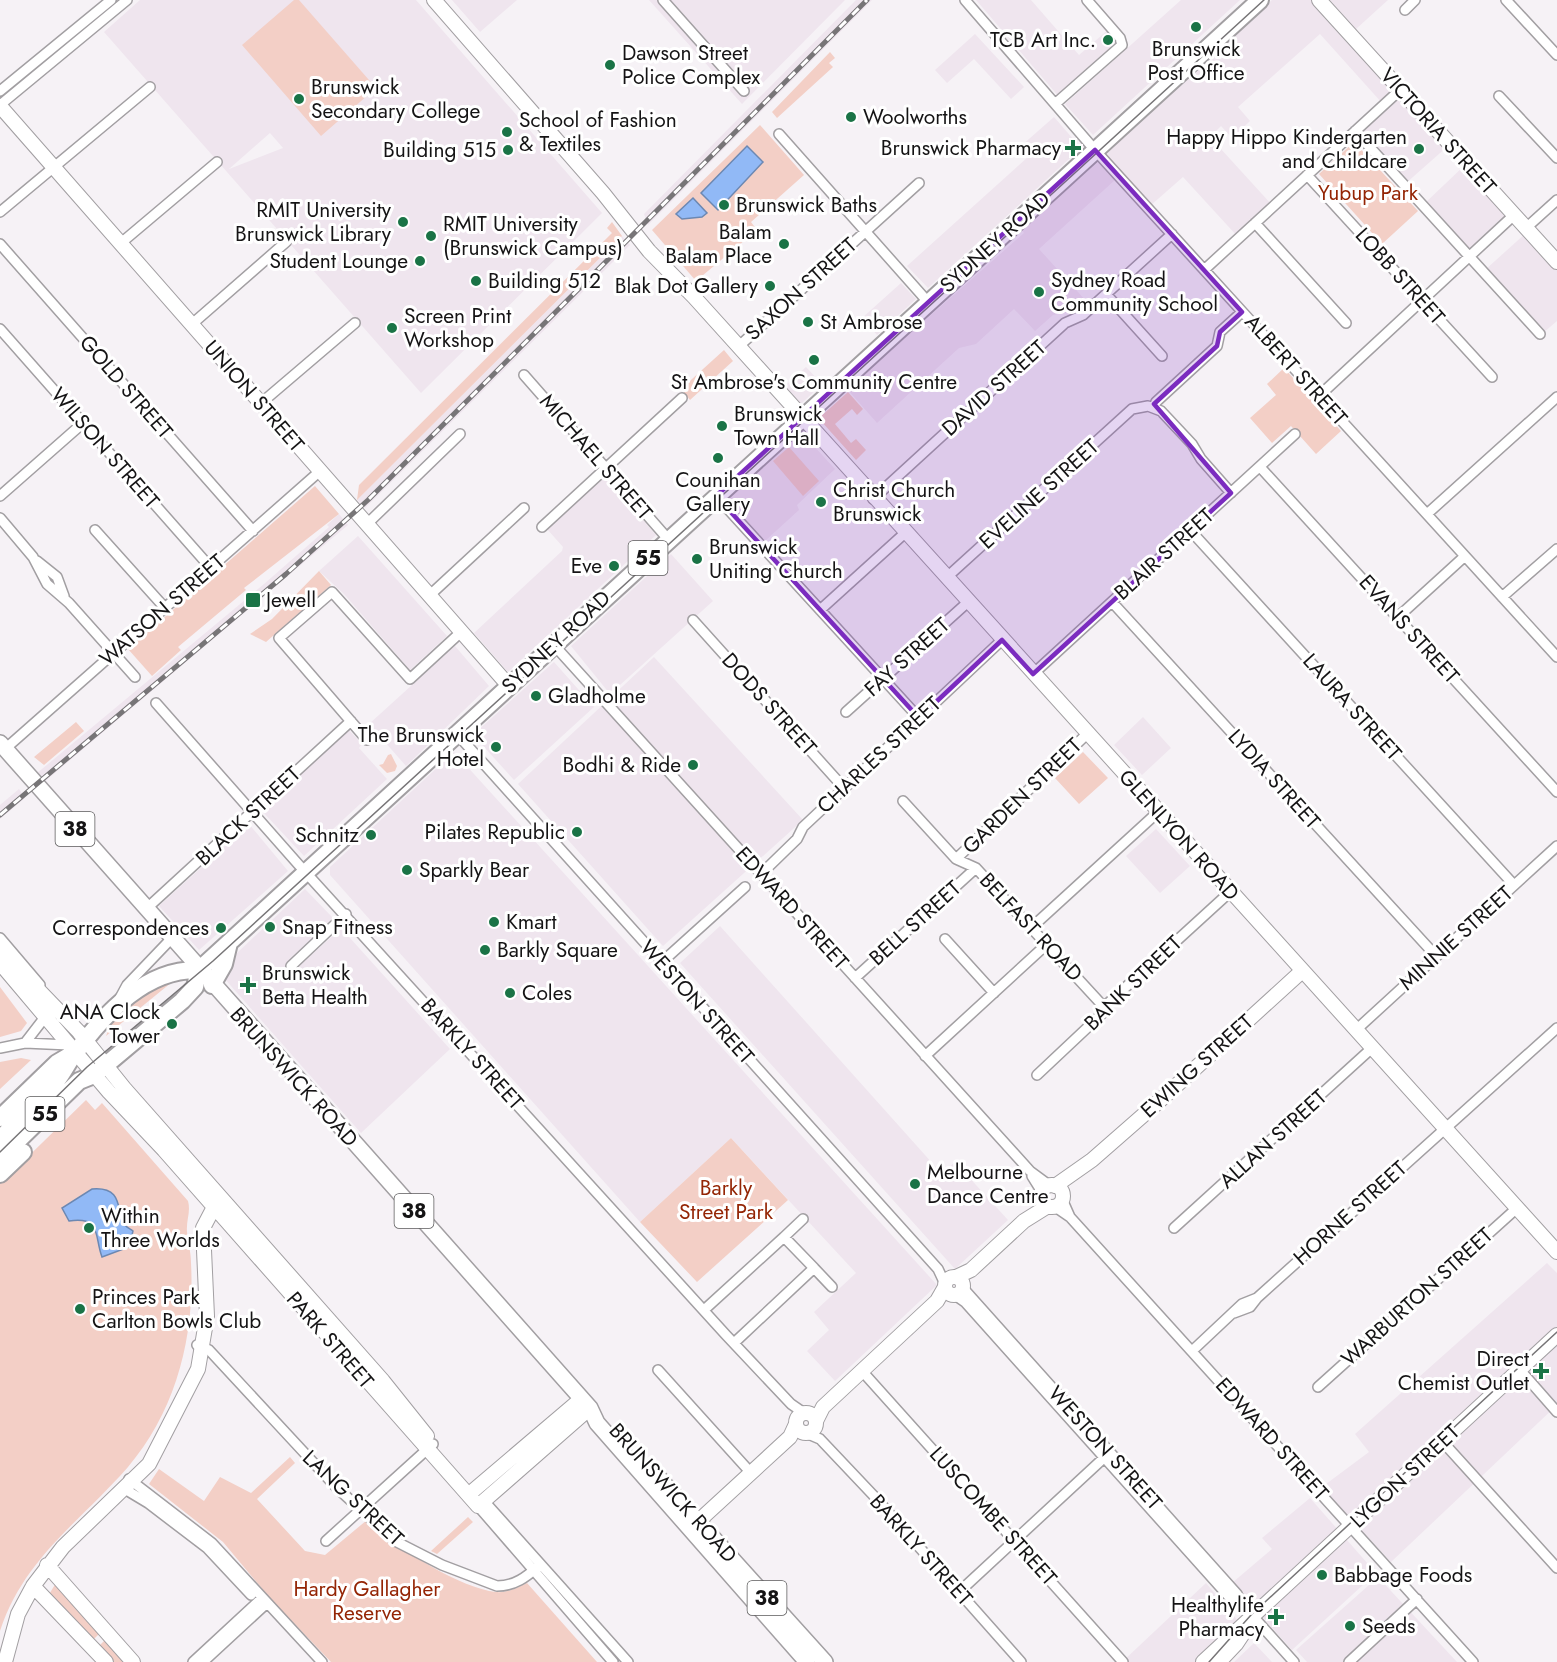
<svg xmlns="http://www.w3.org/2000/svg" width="1557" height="1662" viewBox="0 0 1557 1662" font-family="Jost,sans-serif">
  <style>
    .built { fill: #efe5ee; fill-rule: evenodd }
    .green { fill: #f3cfc6 }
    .water { fill: #91b9f6; stroke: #6c88b2; stroke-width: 1.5 }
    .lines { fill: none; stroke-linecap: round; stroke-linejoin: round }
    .street-casing { stroke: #a29fa2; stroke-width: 12 }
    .secondary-casing { stroke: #a29fa2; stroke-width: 16 }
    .primary-casing { stroke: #a29fa2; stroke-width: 18 }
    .highway-casing { stroke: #a29fa2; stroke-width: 20 }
    .street { stroke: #fff; stroke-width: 9 }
    .secondary { stroke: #fff; stroke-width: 14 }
    .primary { stroke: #fff; stroke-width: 15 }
    .highway { stroke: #fff; stroke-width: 16 }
    .tram { stroke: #777577; stroke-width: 1.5 }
    .rail-casing { stroke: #777577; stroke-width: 5 }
    .rail { stroke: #fff; stroke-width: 3; stroke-dasharray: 9; stroke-linecap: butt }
    .marked { fill: #7b2cbf; fill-opacity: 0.2; stroke: #7b2cbf; stroke-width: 4.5; stroke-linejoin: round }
    .poi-dot { fill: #1a7346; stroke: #fff; stroke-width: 2 }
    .labels { text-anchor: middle; stroke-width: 6; stroke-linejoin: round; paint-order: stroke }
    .shield { fill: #fff; stroke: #5b5a5b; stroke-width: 1.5 }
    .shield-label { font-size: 20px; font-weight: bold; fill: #151415 }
    .poi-label { font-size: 21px; fill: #151415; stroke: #fff; text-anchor: start }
    .street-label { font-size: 21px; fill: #151415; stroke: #fff }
    .park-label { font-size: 21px; fill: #942505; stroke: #fff }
  </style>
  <rect width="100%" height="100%" fill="#f6f2f6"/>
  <path class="built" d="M140 0H416L602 213 421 393 104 32ZM270 133 283 148 229 169Z
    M452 0H517L480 32Z
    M649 0H845L742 104Z
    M856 0H872L648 225 644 214Z
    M976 0H1031L1079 55 1109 29 1121 43 1060 98Z
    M1181 0H1240L1093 135 1065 104Z
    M1272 0H1314L1396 90 1382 103 1320 34 1238 107 1250 121 1232 138 1221 126 1210 137 1272 205 1238 237 1183 177 1150 206 1102 154Z
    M1330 0H1388L1356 29Z
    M975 34 1024 87 1011 99 974 59 947 83 935 70Z
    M1400 94 1448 146 1405 184 1358 133Z
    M1054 117 1081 148 928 288 907 266 1029 156 1021 146Z
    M1098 162 1115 180 1039 249 1088 303 1076 311 1053 315 1035 331 1014 309 976 344 959 348 877 423 847 389 1024 233 1022 230Z
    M1465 165 1510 215 1469 253 1424 204Z
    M1527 232 1557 265V321L1543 333 1485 270Z
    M622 236 630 245 365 508 357 500Z
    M901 283 916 299 877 335 862 318Z
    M806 367 822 384 801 404 785 386Z
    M801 432 835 469 797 505 799 510 765 541 727 500Z
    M604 475 656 535 508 672 474 633 562 551 563 547 547 529Z
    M339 514 348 525 336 535 43 783 36 774 264 584 329 527 327 525Z
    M358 536 447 636 410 670 344 594 319 571Z
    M671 554 713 601 610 694 571 646Z
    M455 646 489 686 406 766 369 724Z
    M654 657 803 820 663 946 518 784Z
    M554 662 594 707 514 780 475 737V733Z
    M1143 717 1171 748 1142 775 1114 745Z
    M348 729 362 744 359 748 387 779 304 856 261 810Z
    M454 752 937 1285 835 1381 807 1351 829 1330 814 1312 856 1273 731 1138 640 1222 330 875V867Z
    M19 789 25 798 0 819V805Z
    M249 824 288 871 199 950 159 906Z
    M1156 829 1190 866 1160 893 1126 856Z
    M305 889 333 918 287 962 294 971 341 928 450 1049 361 1133 223 977 237 953Z
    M720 926 942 1174 955 1162 1008 1220 955 1269 680 963Z
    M1547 1263 1557 1273V1405L1391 1562 1322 1487 1369 1452 1355 1434Z
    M1310 1498 1376 1573 1292 1650 1232 1583 1272 1549 1262 1538Z
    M1378 1577 1457 1662H1307L1296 1650Z
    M1206 1583 1239 1622 1197 1662H1122Z
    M1254 1643 1272 1662H1234Z"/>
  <path class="green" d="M294 0H299L376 88 321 136 242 45Z
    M830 52 835 58 829 63 833 67 777 118 772 112Z
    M760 125 804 175 751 222 757 230 696 281 652 230Z
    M1354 142 1418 211 1382 244 1319 174Z
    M612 222 622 236 357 500 359 485 612 233 607 228Z
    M724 350 733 361 690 400 681 389Z
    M1284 368 1341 431 1316 454 1291 426 1272 443 1250 418 1276 395 1267 384Z
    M848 392 863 409 857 415 852 409 835 424 851 443 856 439 866 450 856 460 821 421 820 417Z
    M789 447 819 481 803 496 773 461Z
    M315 486 339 514 244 588 246 590 178 647 181 650 152 676 128 649Z
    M319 571 331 585 266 642 250 634 272 619Z
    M76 722 84 731 44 765 34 757Z
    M1083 752 1108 778 1079 804 1055 778Z
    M391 754 397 766 395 771 387 773 379 765 383 764 388 755Z
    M177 978 113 1030 106 1036C118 1003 146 993 177 978Z
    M0 987 27 1023 21 1031 0 1037Z
    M21 1058 31 1060 0 1089V1062Z
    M86 1100 95 1110 102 1103 188 1201C191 1212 186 1220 187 1232 188 1242 191 1252 191 1263 195 1336 176 1411 128 1467 80 1522 24 1558 0 1631V1184Z
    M731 1138 788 1200 697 1282 640 1222Z
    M290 1457 295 1463 257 1499 305 1551 325 1555 367 1520C393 1546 459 1588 496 1592 507 1593 517 1588 527 1583L597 1662H331L269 1597 223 1542 149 1484 159 1469 204 1501 220 1477 251 1493Z
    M468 1517 473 1522 437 1554 431 1551Z
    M56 1583 100 1633 92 1641 48 1596Z
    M106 1639 130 1662H109L98 1647Z"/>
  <path class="water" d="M747 146 763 162 718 210 701 193Z
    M693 198 707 213 702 217 682 219 676 214Z
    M92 1189C126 1186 115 1214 125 1225 127 1228 131 1229 133 1231L129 1247 102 1257C94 1236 102 1216 69 1221L62 1208Z"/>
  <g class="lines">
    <defs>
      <path id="street" d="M663 0 744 91
        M965 0 1094 149 1557 657
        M1506 0 1557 55
        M1405 10 1415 0
        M0 91 111 0
        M1499 96 1557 158
        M1055 104 1122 45 1120 38 1087 0
        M0 105 127 0
        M1355 131 1540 334
        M779 134 928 302
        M1307 175 1492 377
        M0 212 150 87
        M1255 223 1346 323
        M1526 228 1557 200
        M121 243 217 162
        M0 244 253 531
        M1204 270 1400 90
        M1106 294 1162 356
        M191 325 286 242
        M0 329 210 567
        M738 347 919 183
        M524 375 668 539
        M1319 396 1514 215
        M260 404 355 323
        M1154 407 1156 402 1217 346 1220 332 1242 312
        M1260 467 1557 792
        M0 496 83 423
        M716 496 919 718
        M873 499 1065 323 1083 315 1172 234
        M1427 514 1557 397
        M0 518 33 557 47 584 69 603 135 677
        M367 524 460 434
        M542 527 682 398
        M95 530 165 608
        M1190 530 1514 885
        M37 561 57 577 64 596
        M946 578 1132 409 1148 406 1161 411 1192 444 1201 459 1231 493
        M430 595 524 508
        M1502 597 1557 549
        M1112 602 1436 956
        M820 610 905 533
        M1398 617 1465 556
        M693 620 844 788
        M554 645 1030 1171 1049 1185
        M1033 674 1295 434
        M156 703 298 864 726 1335 791 1404 804 1413
        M846 712 968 602
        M457 734 938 1269 945 1284
        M367 740 279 638 332 592 410 679 461 632
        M5 749 320 471
        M903 801 956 859 976 868 1104 1007
        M956 859 1087 734
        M761 874 797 839 803 827 1002 640
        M145 910 351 721
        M1031 928 1158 812
        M0 938 40 985
        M945 939 994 993
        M662 962 745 887
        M291 966 346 914
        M855 978 976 868
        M120 998 127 985 171 939
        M1356 1030 1557 846
        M25 1043 45 1017
        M0 1048 25 1043 69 1045
        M925 1056 1047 944
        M1037 1075 1104 1012V1007L1230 892
        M1032 1176 1042 1192
        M1062 1199 1070 1217
        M1054 1206 1070 1217 1473 1662
        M1174 1228 1372 1048
        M784 1237 803 1219
        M814 1268 832 1287
        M963 1288 1237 1594 1241 1603 1294 1662
        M955 1295 965 1302 1231 1599 1241 1603
        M704 1310 784 1237 814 1268 734 1343
        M1234 1313 1250 1307 1257 1298 1557 1028
        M197 1345 209 1350 336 1487 395 1541 442 1565 497 1586C516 1586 527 1576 540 1565
        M1192 1351 1242 1304 1257 1298
        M658 1370 751 1473
        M1520 1370 1557 1412
        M862 1371 1123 1662
        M1318 1387 1517 1208
        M806 1433 820 1439 873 1495 1021 1662
        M1442 1441 1557 1568
        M129 1479 212 1543 322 1662
        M123 1488 148 1503 207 1548 251 1595
        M484 1501 628 1662
        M478 1506 613 1662
        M326 1541 433 1444
        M959 1592 1107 1455
        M193 1662 262 1598
        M203 1662 267 1603
        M1349 1662 1417 1599"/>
      <path id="secondary" d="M434 0 603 193 649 251 694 297 1557 1252
        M1319 0 1557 262
        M0 106 509 686
        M0 950 79 1032 124 1088 383 1381 427 1436
        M0 963 109 1092 164 1150 478 1506 590 1408
        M1041 1196a11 11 0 1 1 22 0a11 11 0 1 1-22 0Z
        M1055 1186 1092 1160 1156 1104 1301 972
        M945 1286a9 9 0 1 1 18 0a9 9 0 1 1-18 0Z
        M956 1277 971 1270 1024 1221 1048 1206
        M796 1423a10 10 0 1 1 20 0a10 10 0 1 1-20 0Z
        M816 1421 823 1407 937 1301 945 1287
        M474 1490 581 1399
        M691 1528 790 1437 796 1424
        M47 1565 133 1662
        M33 1586 106 1662
        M5 1662 18 1614 33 1586 63 1547 149 1464 198 1369 207 1316 203 1228 214 1207
        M1203 1662 1557 1335
        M1219 1662 1236 1644 1246 1629"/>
      <path id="primary" d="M0 743 590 1408 597 1423 807 1662
        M649 1467 825 1662"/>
      <path id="highway" d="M199 970 1260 0
        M212 985 224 964 229 943
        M0 1118 57 1063 74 1053
        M0 1139C20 1119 40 1100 58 1079 65 1070 69 1060 76 1052 105 1013 147 968 199 970
        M0 1158 79 1081 94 1075 182 1001 195 987 199 970
        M0 1174 23 1152"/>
    </defs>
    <use href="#street" class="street-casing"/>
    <use href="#secondary" class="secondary-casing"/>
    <use href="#primary" class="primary-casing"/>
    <use href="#highway" class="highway-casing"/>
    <use href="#street" class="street"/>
    <use href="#secondary" class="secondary"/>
    <use href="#primary" class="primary"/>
    <use href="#highway" class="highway"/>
    <path class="tram" d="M0 1152 87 1067 213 961 1264 0
      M1209 1662 1251 1615 1557 1332"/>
    <defs>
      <path id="rail" d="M0 815 286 574 368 500 867 0"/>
    </defs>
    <use href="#rail" class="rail-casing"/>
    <use href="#rail" class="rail"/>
  </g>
  <path class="marked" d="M1095 150 1242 312 1220 332 1217 346 1154 404 1231 493 1033 674 1002 640 919 718 716 496Z"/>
  <g class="poi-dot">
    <circle cx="1196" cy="27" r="6"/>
    <circle cx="1108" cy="40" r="6"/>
    <circle cx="610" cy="65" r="6"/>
    <circle cx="299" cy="99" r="6"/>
    <circle cx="851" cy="117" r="6"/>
    <circle cx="507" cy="132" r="6"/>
    <path d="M1070 139h6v6h6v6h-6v6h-6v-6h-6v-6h6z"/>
    <circle cx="1419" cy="149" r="6"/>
    <circle cx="508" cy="150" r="6"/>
    <circle cx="724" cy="205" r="6"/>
    <circle cx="403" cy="222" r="6"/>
    <circle cx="431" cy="236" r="6"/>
    <circle cx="784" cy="244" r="6"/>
    <circle cx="420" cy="261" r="6"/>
    <circle cx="476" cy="281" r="6"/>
    <circle cx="770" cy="286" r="6"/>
    <circle cx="1039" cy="292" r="6"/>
    <circle cx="808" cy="322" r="6"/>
    <circle cx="392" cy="328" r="6"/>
    <circle cx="814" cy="360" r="6"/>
    <circle cx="722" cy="426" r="6"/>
    <circle cx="718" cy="458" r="6"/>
    <circle cx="821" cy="502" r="6"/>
    <circle cx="697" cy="559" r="6"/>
    <circle cx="614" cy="566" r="6"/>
    <rect x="245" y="592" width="16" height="16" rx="3"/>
    <circle cx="536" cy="696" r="6"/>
    <circle cx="496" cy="747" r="6"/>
    <circle cx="693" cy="765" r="6"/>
    <circle cx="577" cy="832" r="6"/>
    <circle cx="371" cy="835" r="6"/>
    <circle cx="407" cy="870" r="6"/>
    <circle cx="494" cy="922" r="6"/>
    <circle cx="270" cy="927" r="6"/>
    <circle cx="221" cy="928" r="6"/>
    <circle cx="485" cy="950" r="6"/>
    <path d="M245 976h6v6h6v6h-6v6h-6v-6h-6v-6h6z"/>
    <circle cx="510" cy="993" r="6"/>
    <circle cx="172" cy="1024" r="6"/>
    <circle cx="915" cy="1184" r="6"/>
    <circle cx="89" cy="1228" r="6"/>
    <circle cx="80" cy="1309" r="6"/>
    <path d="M1538 1362h6v6h6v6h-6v6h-6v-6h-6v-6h6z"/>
    <circle cx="1322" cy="1575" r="6"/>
    <path d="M1273 1608h6v6h6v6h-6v6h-6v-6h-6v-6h6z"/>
    <circle cx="1350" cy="1626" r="6"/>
  </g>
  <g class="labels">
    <g class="shield">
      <rect x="628.5" y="541" width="39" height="34" rx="4.5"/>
      <rect x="55.5" y="812" width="39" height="34" rx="4.5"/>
      <rect x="25.5" y="1097" width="39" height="34" rx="4.5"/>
      <rect x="394.5" y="1194" width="39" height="34" rx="4.5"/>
      <rect x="747.5" y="1581" width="39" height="34" rx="4.5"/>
    </g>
    <g class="shield-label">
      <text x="648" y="565">55</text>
      <text x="75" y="836">38</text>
      <text x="45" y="1121">55</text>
      <text x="414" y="1218">38</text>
      <text x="767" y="1605">38</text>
    </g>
    <g class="poi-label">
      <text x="1096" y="47" text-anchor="end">TCB Art Inc.</text>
      <text x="1196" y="56" text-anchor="middle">Brunswick<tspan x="1196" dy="24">Post Office</tspan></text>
      <text x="622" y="60">Dawson Street<tspan x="622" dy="24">Police Complex</tspan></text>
      <text x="311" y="94">Brunswick<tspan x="311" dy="24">Secondary College</tspan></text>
      <text x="863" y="124">Woolworths</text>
      <text x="519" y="127">School of Fashion<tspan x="519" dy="24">&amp; Textiles</tspan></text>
      <text x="1407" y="144" text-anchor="end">Happy Hippo Kindergarten<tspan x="1407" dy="24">and Childcare</tspan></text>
      <text x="1061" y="155" text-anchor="end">Brunswick Pharmacy</text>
      <text x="496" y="157" text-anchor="end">Building 515</text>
      <text x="736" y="212">Brunswick Baths</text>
      <text x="391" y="217" text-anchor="end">RMIT University<tspan x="391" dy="24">Brunswick Library</tspan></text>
      <text x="443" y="231">RMIT University<tspan x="443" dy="24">(Brunswick Campus)</tspan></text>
      <text x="772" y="239" text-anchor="end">Balam<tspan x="772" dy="24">Balam Place</tspan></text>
      <text x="408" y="268" text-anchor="end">Student Lounge</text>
      <text x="1051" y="287">Sydney Road<tspan x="1051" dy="24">Community School</tspan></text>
      <text x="488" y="288">Building 512</text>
      <text x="758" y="293" text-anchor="end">Blak Dot Gallery</text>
      <text x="404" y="323">Screen Print<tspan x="404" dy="24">Workshop</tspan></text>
      <text x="820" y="329">St Ambrose</text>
      <text x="814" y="389" text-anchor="middle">St Ambrose's Community Centre</text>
      <text x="734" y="421">Brunswick<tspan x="734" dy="24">Town Hall</tspan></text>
      <text x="718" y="487" text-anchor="middle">Counihan<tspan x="718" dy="24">Gallery</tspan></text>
      <text x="833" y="497">Christ Church<tspan x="833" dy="24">Brunswick</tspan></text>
      <text x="709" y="554">Brunswick<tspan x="709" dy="24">Uniting Church</tspan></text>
      <text x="602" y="573" text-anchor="end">Eve</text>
      <text x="266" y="607">Jewell</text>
      <text x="548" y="703">Gladholme</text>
      <text x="484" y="742" text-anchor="end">The Brunswick<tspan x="484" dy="24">Hotel</tspan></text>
      <text x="681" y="772" text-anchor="end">Bodhi &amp; Ride</text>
      <text x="565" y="839" text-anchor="end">Pilates Republic</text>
      <text x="359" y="842" text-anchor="end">Schnitz</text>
      <text x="419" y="877">Sparkly Bear</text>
      <text x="506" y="929">Kmart</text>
      <text x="282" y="934">Snap Fitness</text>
      <text x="209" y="935" text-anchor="end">Correspondences</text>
      <text x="497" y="957">Barkly Square</text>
      <text x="262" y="980">Brunswick<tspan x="262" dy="24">Betta Health</tspan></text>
      <text x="522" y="1000">Coles</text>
      <text x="160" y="1019" text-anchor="end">ANA Clock<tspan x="160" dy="24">Tower</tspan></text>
      <text x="927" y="1179">Melbourne<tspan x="927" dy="24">Dance Centre</tspan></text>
      <text x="101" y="1223">Within<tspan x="101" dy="24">Three Worlds</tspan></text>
      <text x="92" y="1304">Princes Park<tspan x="92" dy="24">Carlton Bowls Club</tspan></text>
      <text x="1529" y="1366" text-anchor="end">Direct<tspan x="1529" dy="24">Chemist Outlet</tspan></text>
      <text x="1334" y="1582">Babbage Foods</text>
      <text x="1264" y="1612" text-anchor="end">Healthylife<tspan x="1264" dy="24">Pharmacy</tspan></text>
      <text x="1362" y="1633">Seeds</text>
    </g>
    <g class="street-label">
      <text transform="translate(1438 131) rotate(48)" y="7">VICTORIA STREET</text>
      <text transform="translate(995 242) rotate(-42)" y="7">SYDNEY ROAD</text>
      <text transform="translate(1400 276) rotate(48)" y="7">LOBB STREET</text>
      <text transform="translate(801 289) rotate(-42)" y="7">SAXON STREET</text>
      <text transform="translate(1296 370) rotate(48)" y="7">ALBERT STREET</text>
      <text transform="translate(126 387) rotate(49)" y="7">GOLD STREET</text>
      <text transform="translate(994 388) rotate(-42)" y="7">DAVID STREET</text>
      <text transform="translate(254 396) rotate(49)" y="7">UNION STREET</text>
      <text transform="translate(105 448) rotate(49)" y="7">WILSON STREET</text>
      <text transform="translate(596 457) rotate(49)" y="7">MICHAEL STREET</text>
      <text transform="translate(1039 494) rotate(-42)" y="7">EVELINE STREET</text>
      <text transform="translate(1164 554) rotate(-42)" y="7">BLAIR STREET</text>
      <text transform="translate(162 610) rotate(-41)" y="7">WATSON STREET</text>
      <text transform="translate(1409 629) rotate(48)" y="7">EVANS STREET</text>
      <text transform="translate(556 642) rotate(-43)" y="7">SYDNEY ROAD</text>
      <text transform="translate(907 657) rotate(-42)" y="7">FAY STREET</text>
      <text transform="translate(769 704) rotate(48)" y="7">DODS STREET</text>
      <text transform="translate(1352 707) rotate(48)" y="7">LAURA STREET</text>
      <text transform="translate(879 755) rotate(-43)" y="7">CHARLES STREET</text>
      <text transform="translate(1274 779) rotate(48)" y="7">LYDIA STREET</text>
      <text transform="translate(1022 796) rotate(-44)" y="7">GARDEN STREET</text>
      <text transform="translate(248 816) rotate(-43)" y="7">BLACK STREET</text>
      <text transform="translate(1179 835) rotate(48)" y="7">GLENLYON ROAD</text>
      <text transform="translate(792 908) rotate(48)" y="7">EDWARD STREET</text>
      <text transform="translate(915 923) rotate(-42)" y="7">BELL STREET</text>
      <text transform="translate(1031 927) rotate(47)" y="7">BELFAST ROAD</text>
      <text transform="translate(1456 938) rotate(-42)" y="7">MINNIE STREET</text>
      <text transform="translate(1133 983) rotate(-44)" y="7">BANK STREET</text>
      <text transform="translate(697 1002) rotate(48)" y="7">WESTON STREET</text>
      <text transform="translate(472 1054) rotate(48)" y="7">BARKLY STREET</text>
      <text transform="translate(1197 1066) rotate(-42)" y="7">EWING STREET</text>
      <text transform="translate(294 1077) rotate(48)" y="7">BRUNSWICK ROAD</text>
      <text transform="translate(1273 1139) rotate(-42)" y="7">ALLAN STREET</text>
      <text transform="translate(1350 1213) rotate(-42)" y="7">HORNE STREET</text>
      <text transform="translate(1417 1297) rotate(-42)" y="7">WARBURTON STREET</text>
      <text transform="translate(330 1340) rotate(49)" y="7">PARK STREET</text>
      <text transform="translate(1272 1439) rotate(48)" y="7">EDWARD STREET</text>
      <text transform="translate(1105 1448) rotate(48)" y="7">WESTON STREET</text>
      <text transform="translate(1405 1476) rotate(-43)" y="7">LYGON STREET</text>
      <text transform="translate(673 1493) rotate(48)" y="7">BRUNSWICK ROAD</text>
      <text transform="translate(353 1498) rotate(43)" y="7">LANG STREET</text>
      <text transform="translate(993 1516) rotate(48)" y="7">LUSCOMBE STREET</text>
      <text transform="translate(921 1550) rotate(48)" y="7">BARKLY STREET</text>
    </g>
    <g class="park-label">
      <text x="1368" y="200">Yubup Park</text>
      <text x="726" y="1195">Barkly<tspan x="726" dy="24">Street Park</tspan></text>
      <text x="367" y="1596">Hardy Gallagher<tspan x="367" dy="24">Reserve</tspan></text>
    </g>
  </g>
</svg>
